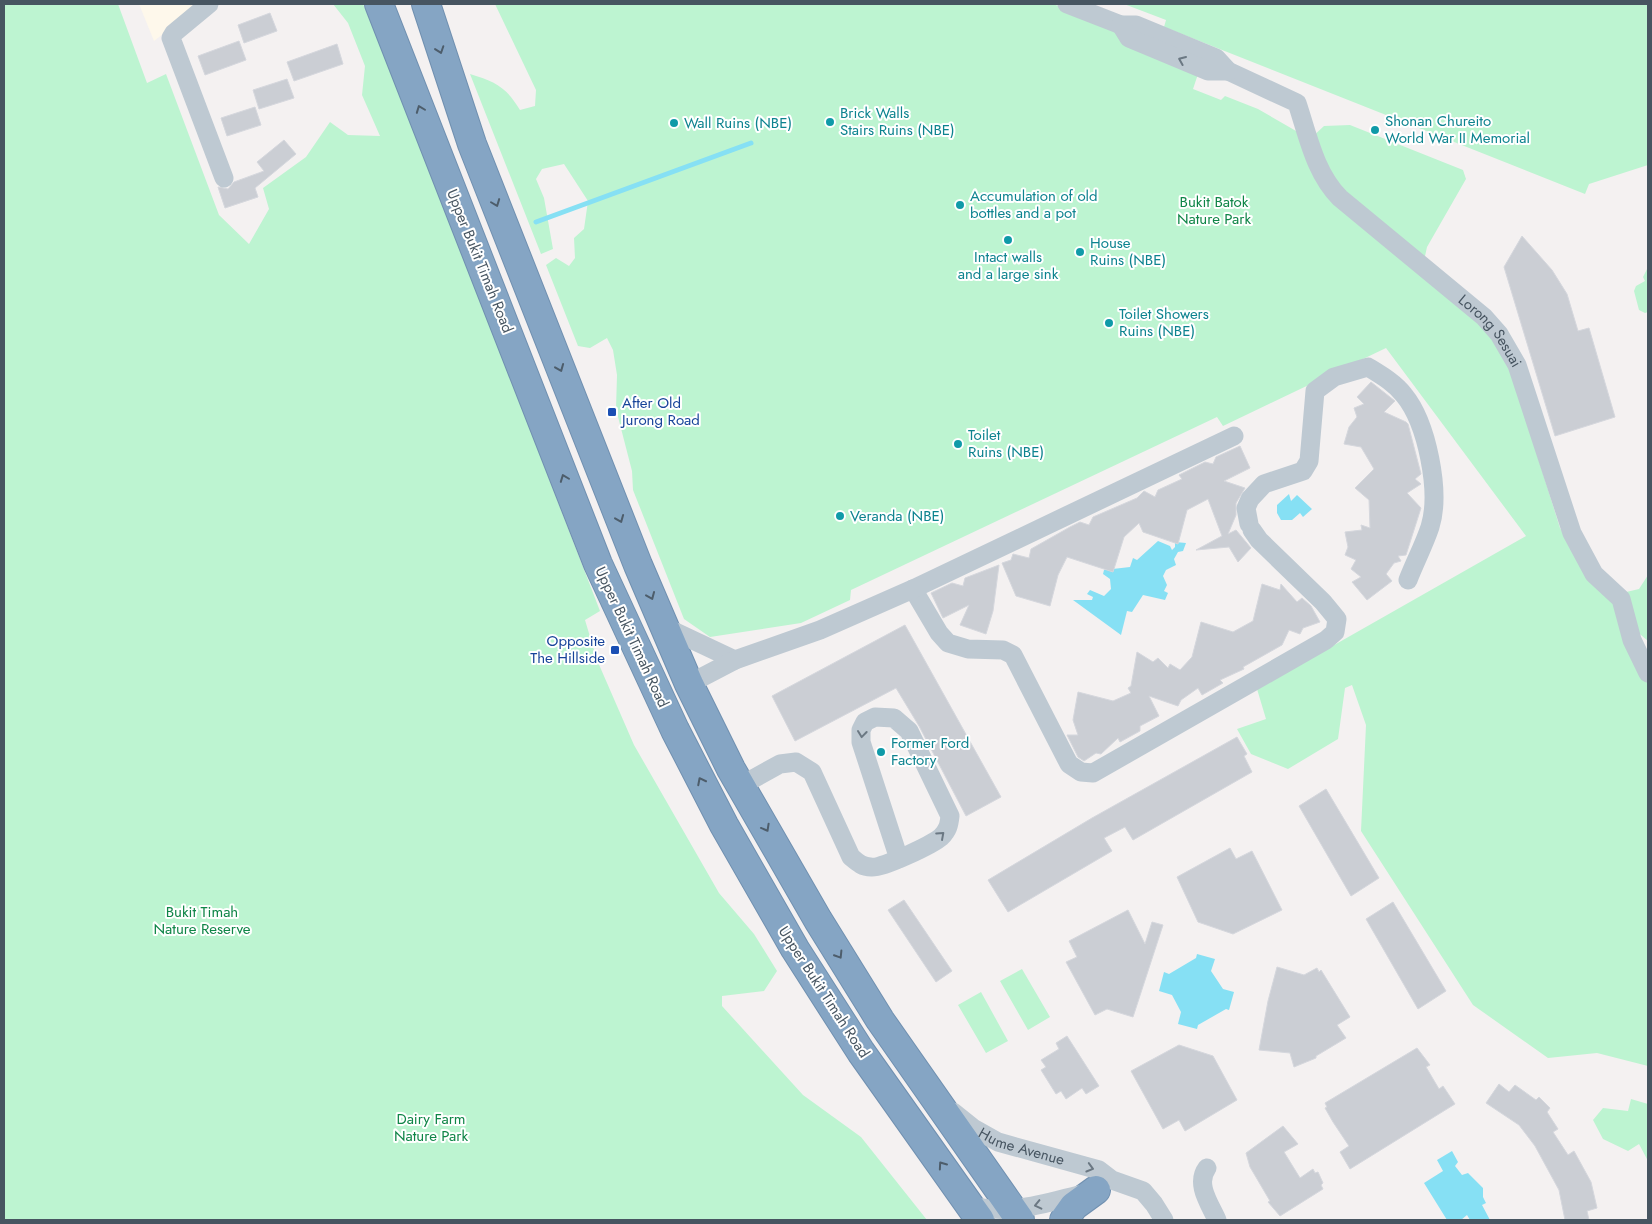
<svg xmlns="http://www.w3.org/2000/svg" width="1652" height="1224" viewBox="0 0 1652 1224" font-family="Jost,sans-serif">
  <style>
    .commercial { fill: #fef8eb }
    .green { fill: #bdf4d1 }
    .water { fill: #86e0f4 }
    .lines { fill: none; stroke-linecap: round; stroke-linejoin: round }
    .stream { stroke: #86e0f4; stroke-width: 5 }
    .building { fill: #cbced4; stroke: #d5d7dd }
    .highway-casing { stroke: #7090b0; stroke-width: 30 }
    .minor { stroke: #bec9d2; stroke-width: 19 }
    .highway { stroke: #85a5c4; stroke-width: 28 }
    .oneway { stroke: #4d5d6b }
    .oneway2 { stroke: #6b7883 }
    .culture-dot { fill: #0f9aa8; stroke: #fff; stroke-width: 2 }
    .transit-dot { fill: #1a4fb4; stroke: #fff; stroke-width: 2 }
    .labels { text-anchor: middle; stroke-width: 4; stroke-linejoin: round; paint-order: stroke }
    .culture-label { font-size: 15px; fill: #0d838f; stroke: #fff; text-anchor: start }
    .park-label { font-size: 15px; fill: #0f8547; stroke: #fff }
    .street-label { font-size: 15px; fill: #475561; stroke: #fff }
    .transit-label { font-size: 15px; fill: #164399; stroke: #fff; text-anchor: start }
  </style>
  <rect width="100%" height="100%" fill="#f4f1f1"/>
  <path class="commercial" d="M139 4H202L154 41Z"/>
  <path class="green" d="M4 4H118L147 83 166 74 219 215 249 244 269 209 263 188 306 157 330 122 348 135 380 136 362 95 365 66 348 23 333 4H363L394 76 600 611 585 620 597 660 634 745 719 893 754 934 777 971 764 991 722 996V1006L803 1095 861 1137 927 1220H4Z
    M495 4H1053L1202 62 1193 89 1221 100 1225 96 1258 109 1310 139 1324 126 1350 125 1463 170 1466 179 1427 247 1422 270 1481 323 1509 365 1560 528 1580 564 1622 593 1639 589 1648 575V641L1620 617 1648 667V1066L1597 1053 1548 1058 1473 1005 1361 831 1366 725 1352 685 1345 688 1338 739 1288 769 1251 754 1237 729 1266 719 1257 689 1526 536 1386 348 1223 426 1217 417 851 590 850 600 801 623 710 637 684 619 633 490 632 471 616 409 617 375 613 350 607 338 590 348 578 346 546 265 556 258 569 266 575 258 574 238 584 229 588 201 564 164 542 169 536 179 544 198 553 249 541 254 470 74C496 82 506 87 520 110L535 106 536 90Z
    M1124 4H1648V165L1589 184 1585 194 1164 27 1166 20Z
    M1648 267V312L1645 313 1639 310 1634 291 1636 286 1645 281 1643 277Z
    M1022 969 1050 1017 1028 1030 1000 981Z
    M981 992 1008 1041 986 1053 958 1005Z
    M1631 1099 1648 1104V1161L1639 1144 1628 1151 1603 1139 1593 1120 1603 1108 1628 1111Z"/>
  <path class="water" d="M1289 494 1291 501 1297 495 1312 509 1303 517 1300 513 1292 520H1281L1277 513V505Z
    M1158 541 1170 546 1172 550 1175 547V542L1186 543 1183 551 1178 552 1174 559 1176 565 1166 570 1163 576 1167 585 1164 591 1168 593 1165 600 1143 595 1132 612 1127 611 1121 635 1073 600H1092L1093 597 1087 594 1090 590 1104 596 1111 589 1110 579 1103 574 1104 570 1130 567 1133 558 1137 560Z
    M1197 954 1215 959 1211 971 1223 989 1234 992 1229 1010 1226 1009 1198 1025 1197 1029 1178 1024 1181 1012 1172 995 1159 991 1164 972 1169 974 1196 958Z
    M1452 1151 1458 1162 1455 1166 1462 1175 1468 1173 1483 1188V1197L1486 1203 1482 1205 1490 1220H1470L1467 1215 1461 1220H1447L1424 1183 1443 1171 1437 1160Z"/>
  <g class="lines">
    <path class="stream" d="M536 222 751 143"/>
  </g>
  <path class="building" d="M270 13 277 31 244 43 238 25Z
    M239 41 246 60 205 75 198 56Z
    M337 44 343 64 294 81 287 62Z
    M287 79 294 98 259 109 253 90Z
    M255 107 261 125 227 136 221 118Z
    M284 140 296 154 255 188 258 197 225 208 218 187 228 189 234 182 264 171 257 162Z
    M1522 236 1552 270 1567 294 1578 331 1589 328 1615 417 1555 436 1504 267Z
    M1371 382 1395 401 1384 412 1406 422 1408 424 1421 474 1415 479 1421 484 1407 493 1421 508 1406 555 1398 556 1401 561 1394 563 1386 574 1392 581 1367 600 1352 582 1361 577 1351 569 1356 560 1345 555 1348 547 1345 532 1362 530 1361 525 1370 528 1369 500 1355 488 1374 469 1361 447 1344 444 1349 427 1357 417 1354 408 1364 404 1357 397Z
    M1240 446 1250 468 1224 481 1245 488 1236 503V515L1228 534 1236 530 1251 548 1238 562 1229 547 1196 550 1222 536 1208 499 1187 510 1178 544 1143 532 1139 523 1124 537 1113 572 1067 557 1058 575 1050 606 1016 596 1002 563 1011 560 1013 554 1029 558 1031 549 1070 527 1080 522 1089 525 1093 517 1137 498 1144 491 1155 497 1158 490 1182 479 1179 475 1205 462 1213 464 1216 457Z
    M999 565 993 611 986 634 960 625 969 605 943 618 931 593 952 583 963 586 965 578Z
    M1262 584 1280 590 1281 584 1297 602 1302 598 1311 606 1320 622 1303 628 1300 634 1289 630 1282 645 1243 667 1244 669 1220 680 1223 683 1202 695 1198 688 1181 700 1178 706 1149 696 1159 716 1140 726V731L1120 742 1118 738 1101 754 1096 753 1084 761 1078 757 1067 735H1078L1073 720 1078 692 1113 701 1131 693 1128 688 1131 686 1137 652 1153 662 1158 658 1168 668 1170 664 1180 670 1192 657 1201 622 1233 632 1253 621Z
    M905 625 1001 797 966 816 919 726 896 688 795 741 772 696Z
    M1237 737 1247 754 1244 756 1252 772 1133 840 1125 827 1104 838 1112 851 1008 912 988 880 1092 818Z
    M1326 789 1379 878 1351 896 1299 806Z
    M1230 848 1236 859 1252 851 1282 910 1233 934 1198 922 1177 877Z
    M904 900 952 971 936 982 888 910Z
    M1393 902 1446 991 1418 1009 1366 919Z
    M1128 910 1145 944 1152 922 1163 925 1133 1017 1107 1009 1095 1015 1066 962 1077 957 1069 941Z
    M1277 967 1304 975 1317 968 1319 972 1321 970 1350 1017 1337 1025 1346 1038 1316 1056V1058L1294 1067 1290 1053 1259 1050 1268 1001Z
    M1067 1036 1099 1086 1086 1094 1082 1088 1066 1099 1061 1091 1056 1094 1041 1070 1046 1067 1041 1060 1059 1049 1056 1043Z
    M1179 1045 1213 1056 1237 1100 1185 1131 1179 1120 1163 1129 1131 1071Z
    M1417 1048 1430 1065 1426 1067 1439 1089 1443 1086 1455 1104 1350 1169 1340 1152 1349 1146 1333 1122 1325 1108 1327 1107 1325 1103Z
    M1499 1084 1509 1092 1515 1085 1536 1100 1539 1097 1550 1108 1547 1112 1558 1129 1553 1132 1568 1155 1574 1151 1591 1182 1597 1208 1587 1211 1589 1220H1565L1559 1190 1535 1146 1519 1125 1486 1103Z
    M1283 1126 1298 1144 1284 1152 1300 1178 1313 1169 1315 1173 1318 1172 1323 1183 1321 1185 1323 1189 1280 1216 1268 1202 1270 1201 1250 1167 1246 1153Z"/>
  <g class="lines">
    <defs>
      <path id="highway" d="M379 4 598 564 675 730 724 825 795 949 861 1052 980 1220
        M426 4 472 144 638 565 689 684 731 769 818 920 880 1020 1020 1220
        M1064 1220 1074 1206 1096 1190"/>
    </defs>
    <use href="#highway" class="highway-casing"/>
    <g class="minor">
      <path d="M209 4 174 33 171 38 224 178"/>
      <path id="s1" d="M1067 4 1121 25H1136L1216 58 1228 71 1297 103C1308 136 1315 173 1340 198L1484 317 1499 334 1517 365 1572 533 1594 574 1621 599 1632 640 1648 673"/>
      <path d="M1121 25 1129 38 1208 71H1228"/>
      <path d="M1249 524 1246 508 1250 499 1264 484 1303 471 1309 461 1315 391 1334 377 1368 367C1381 375 1395 383 1404 395 1427 423 1441 492 1430 527 1424 545 1415 562 1408 580"/>
      <path d="M913 589 939 633 948 643 968 649 1003 650 1013 655 1069 764 1081 772 1093 773 1326 640 1335 632 1337 619 1323 602 1259 540 1252 530"/>
      <path d="M665 627 735 660"/>
      <path d="M689 684 735 660 820 630 913 589 1234 436"/>
      <path d="M742 785 780 764 796 762 812 772 851 857C857 862 862 867 871 867 882 869 933 844 941 837 948 830 949 825 950 816L909 731 894 718 875 717 865 722 861 730V742L899 859"/>
      <path id="s2" d="M953 1112 973 1128 998 1142 1099 1170 1112 1180 1143 1191 1154 1204 1164 1220"/>
      <path d="M1207 1168C1195 1184 1210 1204 1217 1220"/>
      <path d="M970 1205C1009 1217 1048 1202 1087 1193"/>
    </g>
    <use href="#highway" class="highway"/>
  </g>
  <defs><path id="oneway-chevron" d="M-2-3.5L2.5 0L-2 3.5" fill="none" stroke-width="1.6" stroke-linecap="round" stroke-linejoin="round" transform="scale(1.25)"/></defs>
  <g class="oneway">
    <use href="#oneway-chevron" transform="translate(440 50) rotate(71)"/>
    <use href="#oneway-chevron" transform="translate(420 109) rotate(-111)"/>
    <use href="#oneway-chevron" transform="translate(496 203) rotate(69)"/>
    <use href="#oneway-chevron" transform="translate(560 368) rotate(68)"/>
    <use href="#oneway-chevron" transform="translate(564 478) rotate(-111)"/>
    <use href="#oneway-chevron" transform="translate(620 519) rotate(68)"/>
    <use href="#oneway-chevron" transform="translate(651 596) rotate(67)"/>
    <use href="#oneway-chevron" transform="translate(701 781) rotate(-117)"/>
    <use href="#oneway-chevron" transform="translate(766 828) rotate(61)"/>
    <use href="#oneway-chevron" transform="translate(839 955) rotate(58)"/>
    <use href="#oneway-chevron" transform="translate(942 1165) rotate(-125)"/>
  </g>
  <g class="oneway2">
    <use href="#oneway-chevron" transform="translate(1182 60) rotate(-157)"/>
    <use href="#oneway-chevron" transform="translate(862 734) rotate(97)"/>
    <use href="#oneway-chevron" transform="translate(941 835) rotate(-42)"/>
    <use href="#oneway-chevron" transform="translate(1090 1168) rotate(16)"/>
    <use href="#oneway-chevron" transform="translate(1038 1205) rotate(167)"/>
  </g>
  <g class="culture-dot">
    <circle cx="830" cy="122" r="5"/>
    <circle cx="674" cy="123" r="5"/>
    <circle cx="1375" cy="130" r="5"/>
    <circle cx="960" cy="205" r="5"/>
    <circle cx="1008" cy="240" r="5"/>
    <circle cx="1080" cy="252" r="5"/>
    <circle cx="1109" cy="323" r="5"/>
    <circle cx="958" cy="444" r="5"/>
    <circle cx="840" cy="516" r="5"/>
    <circle cx="881" cy="752" r="5"/>
  </g>
  <g class="transit-dot">
    <rect x="607" y="407" width="10" height="10" rx="2.5"/>
    <rect x="610" y="645" width="10" height="10" rx="2.5"/>
  </g>
  <g class="labels">
    <g class="culture-label">
      <text x="840" y="118">Brick Walls<tspan x="840" dy="17">Stairs Ruins (NBE)</tspan></text>
      <text x="1385" y="126">Shonan Chureito<tspan x="1385" dy="17">World War II Memorial</tspan></text>
      <text x="684" y="128">Wall Ruins (NBE)</text>
      <text x="970" y="201">Accumulation of old<tspan x="970" dy="17">bottles and a pot</tspan></text>
      <text x="1090" y="248">House<tspan x="1090" dy="17">Ruins (NBE)</tspan></text>
      <text x="1008" y="262" text-anchor="middle">Intact walls<tspan x="1008" dy="17">and a large sink</tspan></text>
      <text x="1119" y="319">Toilet Showers<tspan x="1119" dy="17">Ruins (NBE)</tspan></text>
      <text x="968" y="440">Toilet<tspan x="968" dy="17">Ruins (NBE)</tspan></text>
      <text x="850" y="521">Veranda (NBE)</text>
      <text x="891" y="748">Former Ford<tspan x="891" dy="17">Factory</tspan></text>
    </g>
    <g class="park-label">
      <text x="1214" y="207">Bukit Batok<tspan x="1214" dy="17">Nature Park</tspan></text>
      <text x="202" y="917">Bukit Timah<tspan x="202" dy="17">Nature Reserve</tspan></text>
      <text x="431" y="1124">Dairy Farm<tspan x="431" dy="17">Nature Park</tspan></text>
    </g>
    <g class="street-label">
      <text transform="translate(480 261) rotate(68)" y="5">Upper Bukit Timah Road</text>
      <text dy="5" stroke="none"><textPath href="#s1" startOffset="560">Lorong Sesuai</textPath></text>
      <text transform="translate(632 637) rotate(65)" y="5">Upper Bukit Timah Road</text>
      <text transform="translate(824 992) rotate(57)" y="5">Upper Bukit Timah Road</text>
      <text dy="5" stroke="none"><textPath href="#s2" startOffset="78">Hume Avenue</textPath></text>
    </g>
    <g class="transit-label">
      <text x="622" y="408">After Old<tspan x="622" dy="17">Jurong Road</tspan></text>
      <text x="605" y="646" text-anchor="end">Opposite<tspan x="605" dy="17">The Hillside</tspan></text>
    </g>
  </g>
  <rect width="1652" height="1224" fill="none" stroke="#475561" stroke-width="10"/>
</svg>
